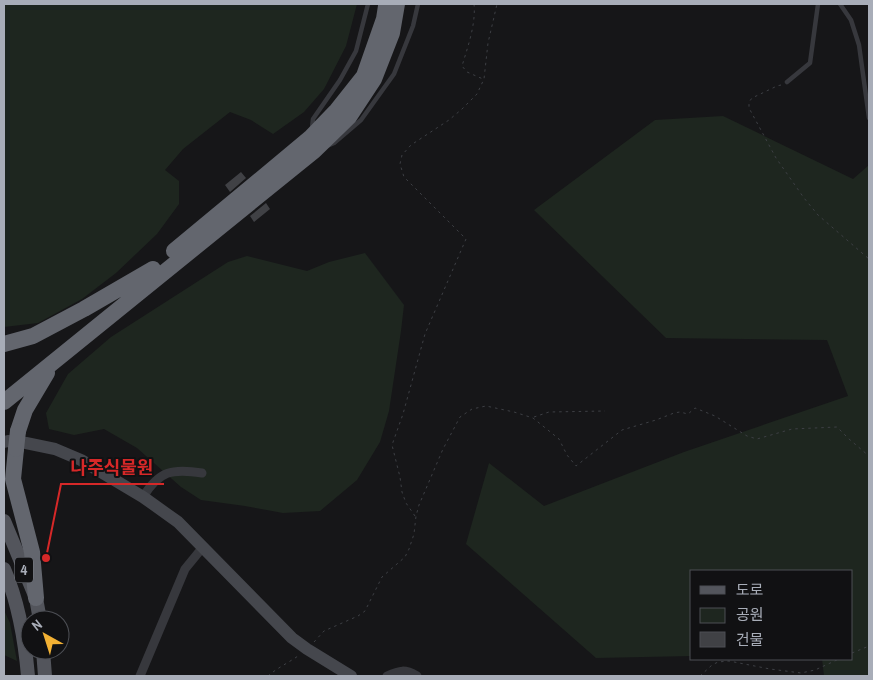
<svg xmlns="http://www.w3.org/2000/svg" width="873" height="680" viewBox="0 0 873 680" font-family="'Archivo Narrow','Noto Sans KR',sans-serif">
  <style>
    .green { fill: #1e261f }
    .building { fill: #404145 }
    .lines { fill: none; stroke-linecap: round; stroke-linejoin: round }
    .path { stroke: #3d3f44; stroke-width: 1; stroke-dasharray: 2.5 4; stroke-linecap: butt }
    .lane { stroke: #37383d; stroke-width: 4.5 }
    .street { stroke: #37383d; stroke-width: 9 }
    .secondary { stroke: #45474d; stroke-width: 12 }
    .primary { stroke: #53555c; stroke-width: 14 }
    .highway { stroke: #63666e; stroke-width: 16 }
    .highway-bridge { stroke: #63666e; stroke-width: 16 }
    .labels { text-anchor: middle; stroke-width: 4; stroke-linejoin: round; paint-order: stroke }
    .shield { fill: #111113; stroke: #7b7e86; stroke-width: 1 }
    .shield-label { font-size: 15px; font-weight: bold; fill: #a8adb8 }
    .leader { fill: none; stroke: #d62828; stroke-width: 2 }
    .callout-dot { fill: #d62828; stroke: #111113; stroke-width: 2 }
    .callout-label { font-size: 18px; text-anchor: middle; font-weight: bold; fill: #d62828; stroke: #111113; stroke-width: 4; stroke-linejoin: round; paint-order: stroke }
  </style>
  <rect width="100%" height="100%" fill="#161618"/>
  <path class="green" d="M4 4H357L346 46 324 89 304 112 273 134 251 120 230 112 183 149 165 170 179 181V204L157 234 116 273 82 299 38 323 4 327Z
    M723 116 853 179 869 165V676H824L822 659H852V571H692V656L596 658 466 544 489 463 544 506 684 452 848 396 827 340 666 338 534 210 655 120Z
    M365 253 404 305 401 331 389 411 380 442 357 480 320 511 283 513 245 506 201 500 181 487 137 448 104 429 74 435 49 429 46 413 68 374 111 337 228 262 247 256 307 271 329 262Z
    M4 610 10 623 17 661 4 655Z"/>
  <path class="building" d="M241 172 246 178 230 192 225 185Z
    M266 203 270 209 254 222 250 216Z"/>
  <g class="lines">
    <path class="path" d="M474 4C476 24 468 46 462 66L467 72 483 79
      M781 85 777 86 752 98 749 102V108L776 158 804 198 818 215 869 259
      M534 417 549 412 605 411
      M415 516 406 503 402 492 400 477 392 445 403 414 425 334 466 239 404 177 400 164 402 155 411 145 449 120 462 109 477 94 484 79 488 43 497 4
      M314 642 324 631 358 616 365 611 382 577 405 557 409 549 414 534 416 516 419 505 443 449 460 417 472 409 486 406 514 412 533 418 559 439 567 455 576 466 622 430 656 420 674 413 680 412 688 414 695 408 715 416 747 436 757 439 792 429 837 427 849 439 869 456
      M852 653 869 646
      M268 676C277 668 288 663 298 656
      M700 676 712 665 718 662 729 661 770 669 801 673 815 670 839 659"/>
    <path class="lane" d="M840 4 851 20 859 45 869 118
      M787 82 810 63 818 4
      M312 128 313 119 340 80 356 51 368 4
      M327 146 334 143 361 120 394 74 413 26 418 4"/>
    <path class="street" d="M143 497C159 471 172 468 202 473
      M140 676 185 569 203 547
      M387 676C400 670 405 669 417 676"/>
    <path class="secondary" d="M4 442 8 441 26 443 55 449 81 460 143 497 178 522 292 638 307 649 351 676"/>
    <path class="primary" d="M4 521 36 598 40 620
      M4 569C18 601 25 641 28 676
      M43 650 45 676"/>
    <path class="highway" d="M174 251 310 138 337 110 364 76 384 19 386 6
      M4 344 33 336 84 309 153 269
      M4 402 314 151 349 117 374 79 392 33 397 4
      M18 431 25 410 47 373
      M16 449 13 479 32 552 36 598"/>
    <path class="highway-bridge" d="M16 449 18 431"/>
  </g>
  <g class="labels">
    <rect class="shield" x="15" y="557.5" width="18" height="25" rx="4"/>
    <g class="shield-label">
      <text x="24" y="575">4</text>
    </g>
  </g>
  <path class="leader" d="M46 558L61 484H164"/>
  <circle class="callout-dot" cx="46" cy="558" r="5"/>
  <g class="callout-label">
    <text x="112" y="474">나주식물원</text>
  </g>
  <rect width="873" height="680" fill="none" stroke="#a8adb8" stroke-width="10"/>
  <rect x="690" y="570" width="162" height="90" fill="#111113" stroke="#4d4f55"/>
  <rect x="700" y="586" width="25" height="8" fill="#53555c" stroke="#4d4f55"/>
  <text x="736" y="595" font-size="15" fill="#a8adb8">도로</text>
  <rect x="700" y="608" width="25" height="15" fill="#1e261f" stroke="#4d4f55"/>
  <text x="736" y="620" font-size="15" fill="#a8adb8">공원</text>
  <rect x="700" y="632" width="25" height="15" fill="#404145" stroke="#4d4f55"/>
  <text x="736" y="645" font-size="15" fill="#a8adb8">건물</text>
  <g transform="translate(45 635) rotate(321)"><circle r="24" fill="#111113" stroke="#4d4f55"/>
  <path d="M0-4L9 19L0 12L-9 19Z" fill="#f2b134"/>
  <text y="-8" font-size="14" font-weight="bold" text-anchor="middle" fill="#a8adb8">N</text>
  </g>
</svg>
